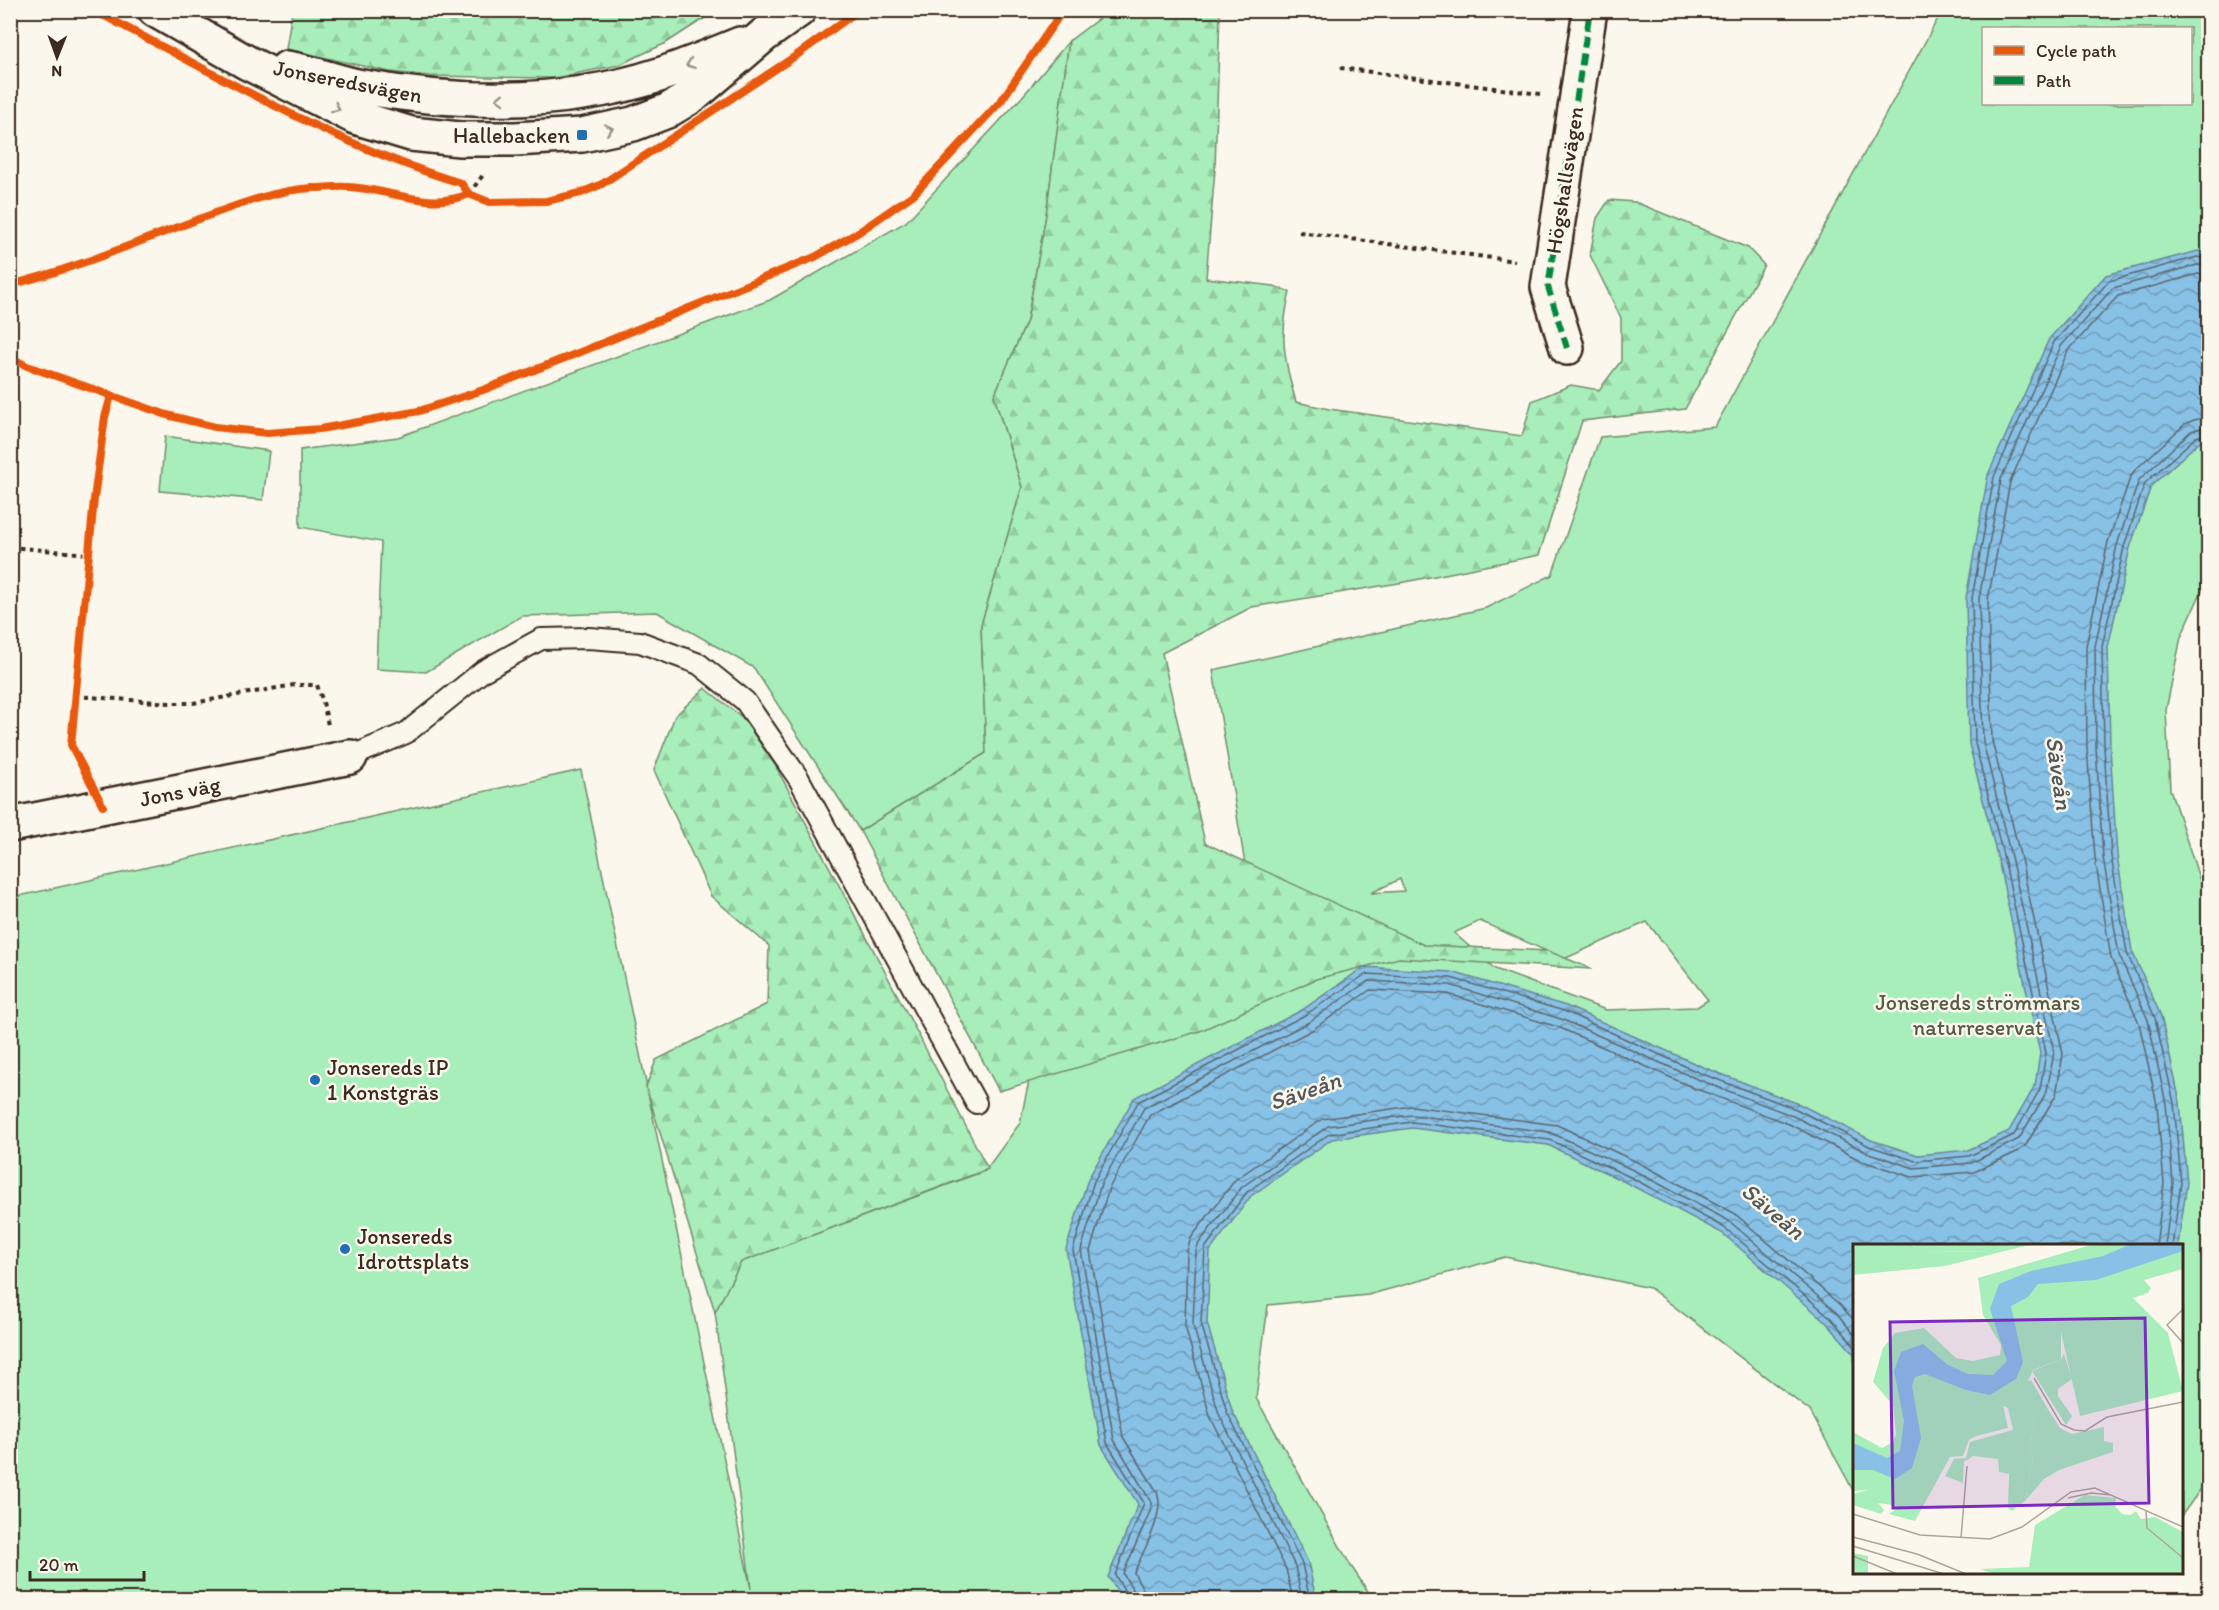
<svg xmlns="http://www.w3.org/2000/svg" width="2219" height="1610" viewBox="0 0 2219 1610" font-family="Itim,sans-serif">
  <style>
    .green { fill: #a8eeba; stroke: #728c6c; stroke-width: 1.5; fill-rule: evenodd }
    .forest { fill: url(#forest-firs); stroke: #728c6c; stroke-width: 1.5 }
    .water { fill: url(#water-waves); stroke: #698596; stroke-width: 1.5 }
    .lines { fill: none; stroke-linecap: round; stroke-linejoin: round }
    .shore { stroke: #5a666e; stroke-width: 1.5 }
    .lane-casing { stroke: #3b2a1e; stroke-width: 24 }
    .street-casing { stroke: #3b2a1e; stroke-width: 38 }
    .secondary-casing { stroke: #3b2a1e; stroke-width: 38 }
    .path { stroke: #3b2a1e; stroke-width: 4; stroke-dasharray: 4.5 4.5; stroke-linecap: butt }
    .lane { stroke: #fbf7ec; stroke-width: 20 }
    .street { stroke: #fbf7ec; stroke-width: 33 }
    .secondary { stroke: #fbf7ec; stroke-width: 33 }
    .quiet { stroke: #00873e; stroke-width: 6; stroke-dasharray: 12 6; stroke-linecap: butt }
    .cycleway-casing { stroke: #fbf7ec; stroke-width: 11 }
    .cycleway { stroke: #e8590c; stroke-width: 8 }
    .oneway { stroke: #9b9085 }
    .poi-dot { fill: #1f6fb2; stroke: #fbf7ec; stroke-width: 2 }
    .labels { text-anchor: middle; stroke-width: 5; stroke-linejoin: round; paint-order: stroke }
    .street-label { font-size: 22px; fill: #3b2a1e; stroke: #fbf7ec }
    .poi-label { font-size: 22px; fill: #3b2a1e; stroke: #fbf7ec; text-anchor: start }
    .park-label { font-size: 22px; fill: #565b45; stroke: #fbf7ec }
    .water-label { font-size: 24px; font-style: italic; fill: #52575a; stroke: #fbf7ec }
    .inset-road { fill: none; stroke: #aea59a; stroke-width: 1.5 }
    .view { fill: #7b2cbf; fill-opacity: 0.15; stroke: #7b2cbf; stroke-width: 3 }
    .inset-edge { fill: none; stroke: #3b2a1e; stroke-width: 3 }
  </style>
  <defs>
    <pattern id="forest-firs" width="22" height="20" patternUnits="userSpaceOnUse" patternTransform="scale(1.5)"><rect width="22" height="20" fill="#a8eeba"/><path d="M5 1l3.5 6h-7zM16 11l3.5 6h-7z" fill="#92cc9f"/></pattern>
    <pattern id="water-waves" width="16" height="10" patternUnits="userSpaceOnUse" patternTransform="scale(1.5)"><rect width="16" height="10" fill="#88c1e6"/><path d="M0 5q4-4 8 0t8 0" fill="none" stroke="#709dba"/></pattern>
  </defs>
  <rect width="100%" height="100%" fill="#fbf7ec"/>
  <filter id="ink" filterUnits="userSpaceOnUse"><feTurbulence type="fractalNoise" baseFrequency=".0167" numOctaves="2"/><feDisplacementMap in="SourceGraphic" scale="12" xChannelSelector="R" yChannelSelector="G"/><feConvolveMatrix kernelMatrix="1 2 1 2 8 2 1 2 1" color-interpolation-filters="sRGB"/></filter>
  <g filter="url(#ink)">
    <path class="green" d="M2175 10 2208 21V577L2181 637 2166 710 2170 789 2203 890 2208 897V1479L2182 1515V1246H1854V1492L1810 1411 1650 1288 1505 1257 1368 1295 1268 1305 1256 1398 1351 1566 1373 1599H11L10 898 581 770 751 1589 715 1312 741 1262 985 1171 1020 1123 1030 1076 1246 870 1213 670 1486 608 1552 575 1600 437 1715 427 1942 11ZM1984 28H2190V104H1984ZM1400 879 1404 891 1371 893ZM1480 921 1564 959 1647 922 1708 1000 1697 1007 1606 1010 1495 969 1454 933Z
      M1069 41 1046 215 1027 321 994 396 1022 487 981 625 986 753 860 831 754 668 657 612 522 616 426 672 376 669 381 542 300 527V450L398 437 770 300 906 222 1022 97Z
      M165 436 269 451 263 500 160 491Z"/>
    <path class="forest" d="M292 11V10L716 11 666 43 619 65 554 78 430 76 390 72 286 49Z
      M1109 11H1220L1215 169 1206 278 1274 286 1290 292C1279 335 1284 360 1296 402L1329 409 1522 436 1532 401 1571 385 1599 390 1621 361V318L1590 255 1597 218 1609 200 1635 202 1748 248 1764 265 1685 409 1582 421 1539 555 1405 582 1252 607 1162 653 1205 843 1424 945 1548 951 1592 969 1399 958 1316 979 1200 1031 999 1091 860 831 986 753 981 625 1022 487 994 396 1027 321 1046 215 1069 41Z
      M705 688 743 718 775 765 918 1034 988 1169 741 1262 715 1312 646 1087 656 1060 767 1004 769 946 711 896 654 770 675 716Z"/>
    <path class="water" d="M2198 251 2208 253V440L2200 441 2151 486 2130 548 2108 647 2110 747 2117 855 2132 951 2161 1016 2180 1102 2187 1183 2178 1245 1854 1246V1354L1825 1321 1722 1233 1627 1183 1548 1145 1412 1128 1332 1139 1251 1196 1210 1251 1207 1323 1232 1410 1308 1562 1316 1599H1123L1108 1577 1138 1504 1101 1445 1066 1249 1088 1179 1134 1098 1302 1010 1364 967 1452 972 1566 1006 1703 1067 1799 1104 1871 1140 1918 1155 1968 1150 2009 1131 2035 1086 2040 1053 1999 864 1969 744 1966 598 1988 475 2049 339 2106 275Z"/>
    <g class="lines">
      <path class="shore" d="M2156 1246 2164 1183 2157 1105 2139 1023 2111 958 2095 858 2087 747 2086 646 2108 542 2130 478 2135 470 2185 424 2194 420 2208 417
        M2165 1246 2173 1183 2166 1104 2148 1020 2119 955 2103 857 2096 747 2095 646 2117 545 2139 480 2191 431 2208 426
        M2172 1246 2181 1183 2174 1103 2155 1018 2127 953 2111 856 2104 747 2102 647 2124 547 2145 483 2196 437 2208 434
        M1128 1600 1127 1595 1115 1575 1144 1503 1107 1443 1073 1250 1094 1181 1138 1102 1305 1015 1366 974 1451 978 1564 1011 1700 1073 1796 1109 1869 1146 1916 1161 1969 1156 2014 1135 2040 1089 2046 1053 2005 863 1975 743 1972 598 1994 477 2054 342 2109 281 2197 257 2208 259
        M1135 1600 1134 1591 1123 1574 1151 1509V1502L1114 1440 1081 1250 1101 1184 1144 1108 1309 1022 1368 981 1450 985 1561 1019 1697 1079 1793 1116 1866 1152 1914 1168 1971 1163 2019 1139 2047 1091 2054 1052 2012 861 1983 742 1979 599 2001 479 2061 346 2113 288 2197 265 2208 266
        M1144 1600 1143 1589 1134 1573C1142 1553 1166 1513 1157 1492L1123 1437 1090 1251 1109 1188 1150 1115 1312 1030 1370 990 1448 994 1558 1027 1694 1088 1789 1124 1862 1161 1912 1177 1974 1172 2019 1151 2026 1145 2056 1095 2063 1054 2021 859 1992 741 1988 600 2010 482 2068 351 2118 296 2198 274 2208 275
        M1293 1600 1286 1569 1210 1416 1185 1326 1187 1251 1191 1238 1235 1180 1322 1119 1412 1106 1557 1125 1637 1162 1734 1213 1839 1304 1854 1320
        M1302 1600 1295 1566 1219 1414 1193 1325 1196 1251 1199 1243 1242 1187 1328 1126 1412 1115 1549 1132 1633 1170 1729 1221 1834 1310 1854 1334
        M1310 1600 1302 1564 1227 1412 1201 1323 1205 1248 1247 1192 1329 1134 1412 1122 1550 1140 1630 1177 1725 1228 1829 1316 1854 1345"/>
      <defs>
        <path id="lane" d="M350 757 406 733 483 671 541 639 589 638 640 642 699 664 745 701 799 779 976 1103"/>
        <path id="street" d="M1567 348 1548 287 1590 10
          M10 825 350 757"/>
        <path id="secondary" d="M155 10 246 62 355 117 411 134 460 139H515L582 135 633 124 667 111 694 95 764 35 799 10
          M287 68C312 72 336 82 362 87 459 104 564 106 659 75 686 66 713 55 740 44"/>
      </defs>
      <use href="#lane" class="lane-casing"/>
      <use href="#street" class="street-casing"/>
      <use href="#secondary" class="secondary-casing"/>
      <path class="path" d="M1340 68 1540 94
        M469 194 483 175
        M1299 232 1515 261
        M10 547 88 554
        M76 696 170 703H193L294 685H317L323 702 328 725"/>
      <use href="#lane" class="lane"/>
      <use href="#street" class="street"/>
      <use href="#secondary" class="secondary"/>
      <path class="quiet" d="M1567 348 1548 287 1590 10"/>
      <defs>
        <path id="cycleway" d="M93 10C213 72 331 144 461 183L469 194 489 202 546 201 581 193 602 184 797 55 859 10
          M10 285C75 269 137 242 199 219 235 206 274 190 313 188 324 188 337 186 349 187 389 189 429 211 469 194
          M10 357 27 366 167 415 215 427 267 433 320 429 419 411 483 390 583 351 815 257 859 232 914 194 1001 101 1063 10
          M103 806 71 745 94 499 105 417 111 396"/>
      </defs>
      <use href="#cycleway" class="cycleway-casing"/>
      <use href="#cycleway" class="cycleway"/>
    </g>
    <defs><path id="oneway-chevron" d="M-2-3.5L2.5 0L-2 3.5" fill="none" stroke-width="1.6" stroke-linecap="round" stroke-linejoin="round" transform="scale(1.5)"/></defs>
    <g class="oneway">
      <use href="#oneway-chevron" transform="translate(690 64) rotate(160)"/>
      <use href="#oneway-chevron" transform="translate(500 99) rotate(178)"/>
      <use href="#oneway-chevron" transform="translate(336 108) rotate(27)"/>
      <use href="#oneway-chevron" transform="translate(609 129) rotate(-12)"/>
    </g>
  </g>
  <g class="poi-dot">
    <rect x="576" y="129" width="12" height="12" rx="3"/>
    <circle cx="315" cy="1080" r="6"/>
    <circle cx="345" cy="1249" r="6"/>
  </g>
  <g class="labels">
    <g class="street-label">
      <text transform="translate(348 81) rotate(11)" y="8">Jonseredsvägen</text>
      <text transform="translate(1564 180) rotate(-81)" y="8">Högshallsvägen</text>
      <text transform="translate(180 791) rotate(-11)" y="8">Jons väg</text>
    </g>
    <g class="poi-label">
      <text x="570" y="143" text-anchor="end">Hallebacken</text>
      <text x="327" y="1075">Jonsereds IP<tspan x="327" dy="25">1 Konstgräs</tspan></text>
      <text x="357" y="1244">Jonsereds<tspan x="357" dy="25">Idrottsplats</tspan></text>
    </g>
    <g class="park-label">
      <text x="1978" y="1010">Jonsereds strömmars<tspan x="1978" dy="25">naturreservat</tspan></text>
    </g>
    <g class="water-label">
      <text transform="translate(2059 773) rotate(82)" y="8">Säveån</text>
      <text transform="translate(1305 1091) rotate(-19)" y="8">Säveån</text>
      <text transform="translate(1773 1211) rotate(40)" y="8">Säveån</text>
    </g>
  </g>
  <g transform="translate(1853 1244)">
    <rect width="330" height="330" fill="#fbf7ec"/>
    <path d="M165 0 176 1 92 22 0 31V21L79 8 141 7ZM241 0H330V25L291 36 298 44 295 49 280 54 315 89 330 147 227 172 208 88V115L180 126 175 137 150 161 155 184 123 192 116 196 110 212 97 213 62 277 36 270 46 263 40 261 25 259 31 266 28 270 0 261V250L15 246 0 247V188L29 204 40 198 43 190 40 161 20 138 30 104 42 89 71 84 103 114 120 117 147 111 148 101 130 71 125 34ZM195 165 207 184 219 190 251 183V197L260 199V208L206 226 191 235 172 257 180 216 177 205 181 174Z" fill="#a8eeba"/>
    <path d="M0 0H165L141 7 79 8 7 22 0 21ZM211 110 219 135 205 145V152L219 172 213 181 179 127 208 115ZM178 136 195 165 181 175 177 205 180 216 172 257 159 267 155 264 156 230 146 228 145 215 120 212 111 218 110 239 92 232 101 215 113 214 117 198 160 186 155 164 130 153 110 151 133 152ZM232 251 263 254 262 262 269 270 278 271 283 267 288 275 302 273 330 288V330H141L127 325 176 323 182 281ZM0 309 15 312V330H0Z" fill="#a8eeba"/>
    <path d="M278 0H330V7L243 36 185 40 175 53 158 62 170 118 163 135 137 151 113 146 72 130 62 133 59 142 68 194 59 224 42 235 20 226H0V199L34 214 47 207 51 177 41 127 48 108 70 100 95 121 115 130 140 131 154 117 137 65 146 40 178 27 250 12Z" fill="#88c1e6"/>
    <path class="inset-road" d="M330 65 314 81 330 99M181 134 208 180 221 186 232 187 254 173 330 158M215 254 238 249 258 251M293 267 294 284 330 314M0 270 67 291 137 295 169 283 218 248 242 244 330 283M0 293 64 310 113 330M108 294 114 222M0 302 91 330M0 312 44 330"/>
    <path class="view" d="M292 74 296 259 40 264 37 78Z"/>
    <rect width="330" height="330" class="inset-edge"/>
  </g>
  <rect width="2219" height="1610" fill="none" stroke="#fbf7ec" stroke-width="36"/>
  <rect x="18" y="18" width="2183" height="1574" fill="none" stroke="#3b2a1e" stroke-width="2" filter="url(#ink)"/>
  <rect x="1982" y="27" width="210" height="78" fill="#fbf7ec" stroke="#aea59a" stroke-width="1.5"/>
  <rect x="1994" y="46" width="30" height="9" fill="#e8590c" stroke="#aea59a" stroke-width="1.5"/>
  <text x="2036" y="57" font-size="18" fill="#3b2a1e">Cycle path</text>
  <rect x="1994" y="76" width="30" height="9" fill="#00873e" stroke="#aea59a" stroke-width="1.5"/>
  <text x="2036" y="87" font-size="18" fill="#3b2a1e">Path</text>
  <g transform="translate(57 57) rotate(181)" stroke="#fbf7ec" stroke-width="4.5" paint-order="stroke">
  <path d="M0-4.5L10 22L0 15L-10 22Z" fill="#3b2a1e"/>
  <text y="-9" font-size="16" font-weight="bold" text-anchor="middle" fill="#3b2a1e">N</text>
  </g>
  <path d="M30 1571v9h114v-9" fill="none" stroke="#3b2a1e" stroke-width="3"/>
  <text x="39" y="1571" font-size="18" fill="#3b2a1e" stroke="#fbf7ec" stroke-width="4.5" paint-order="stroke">20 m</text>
</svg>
